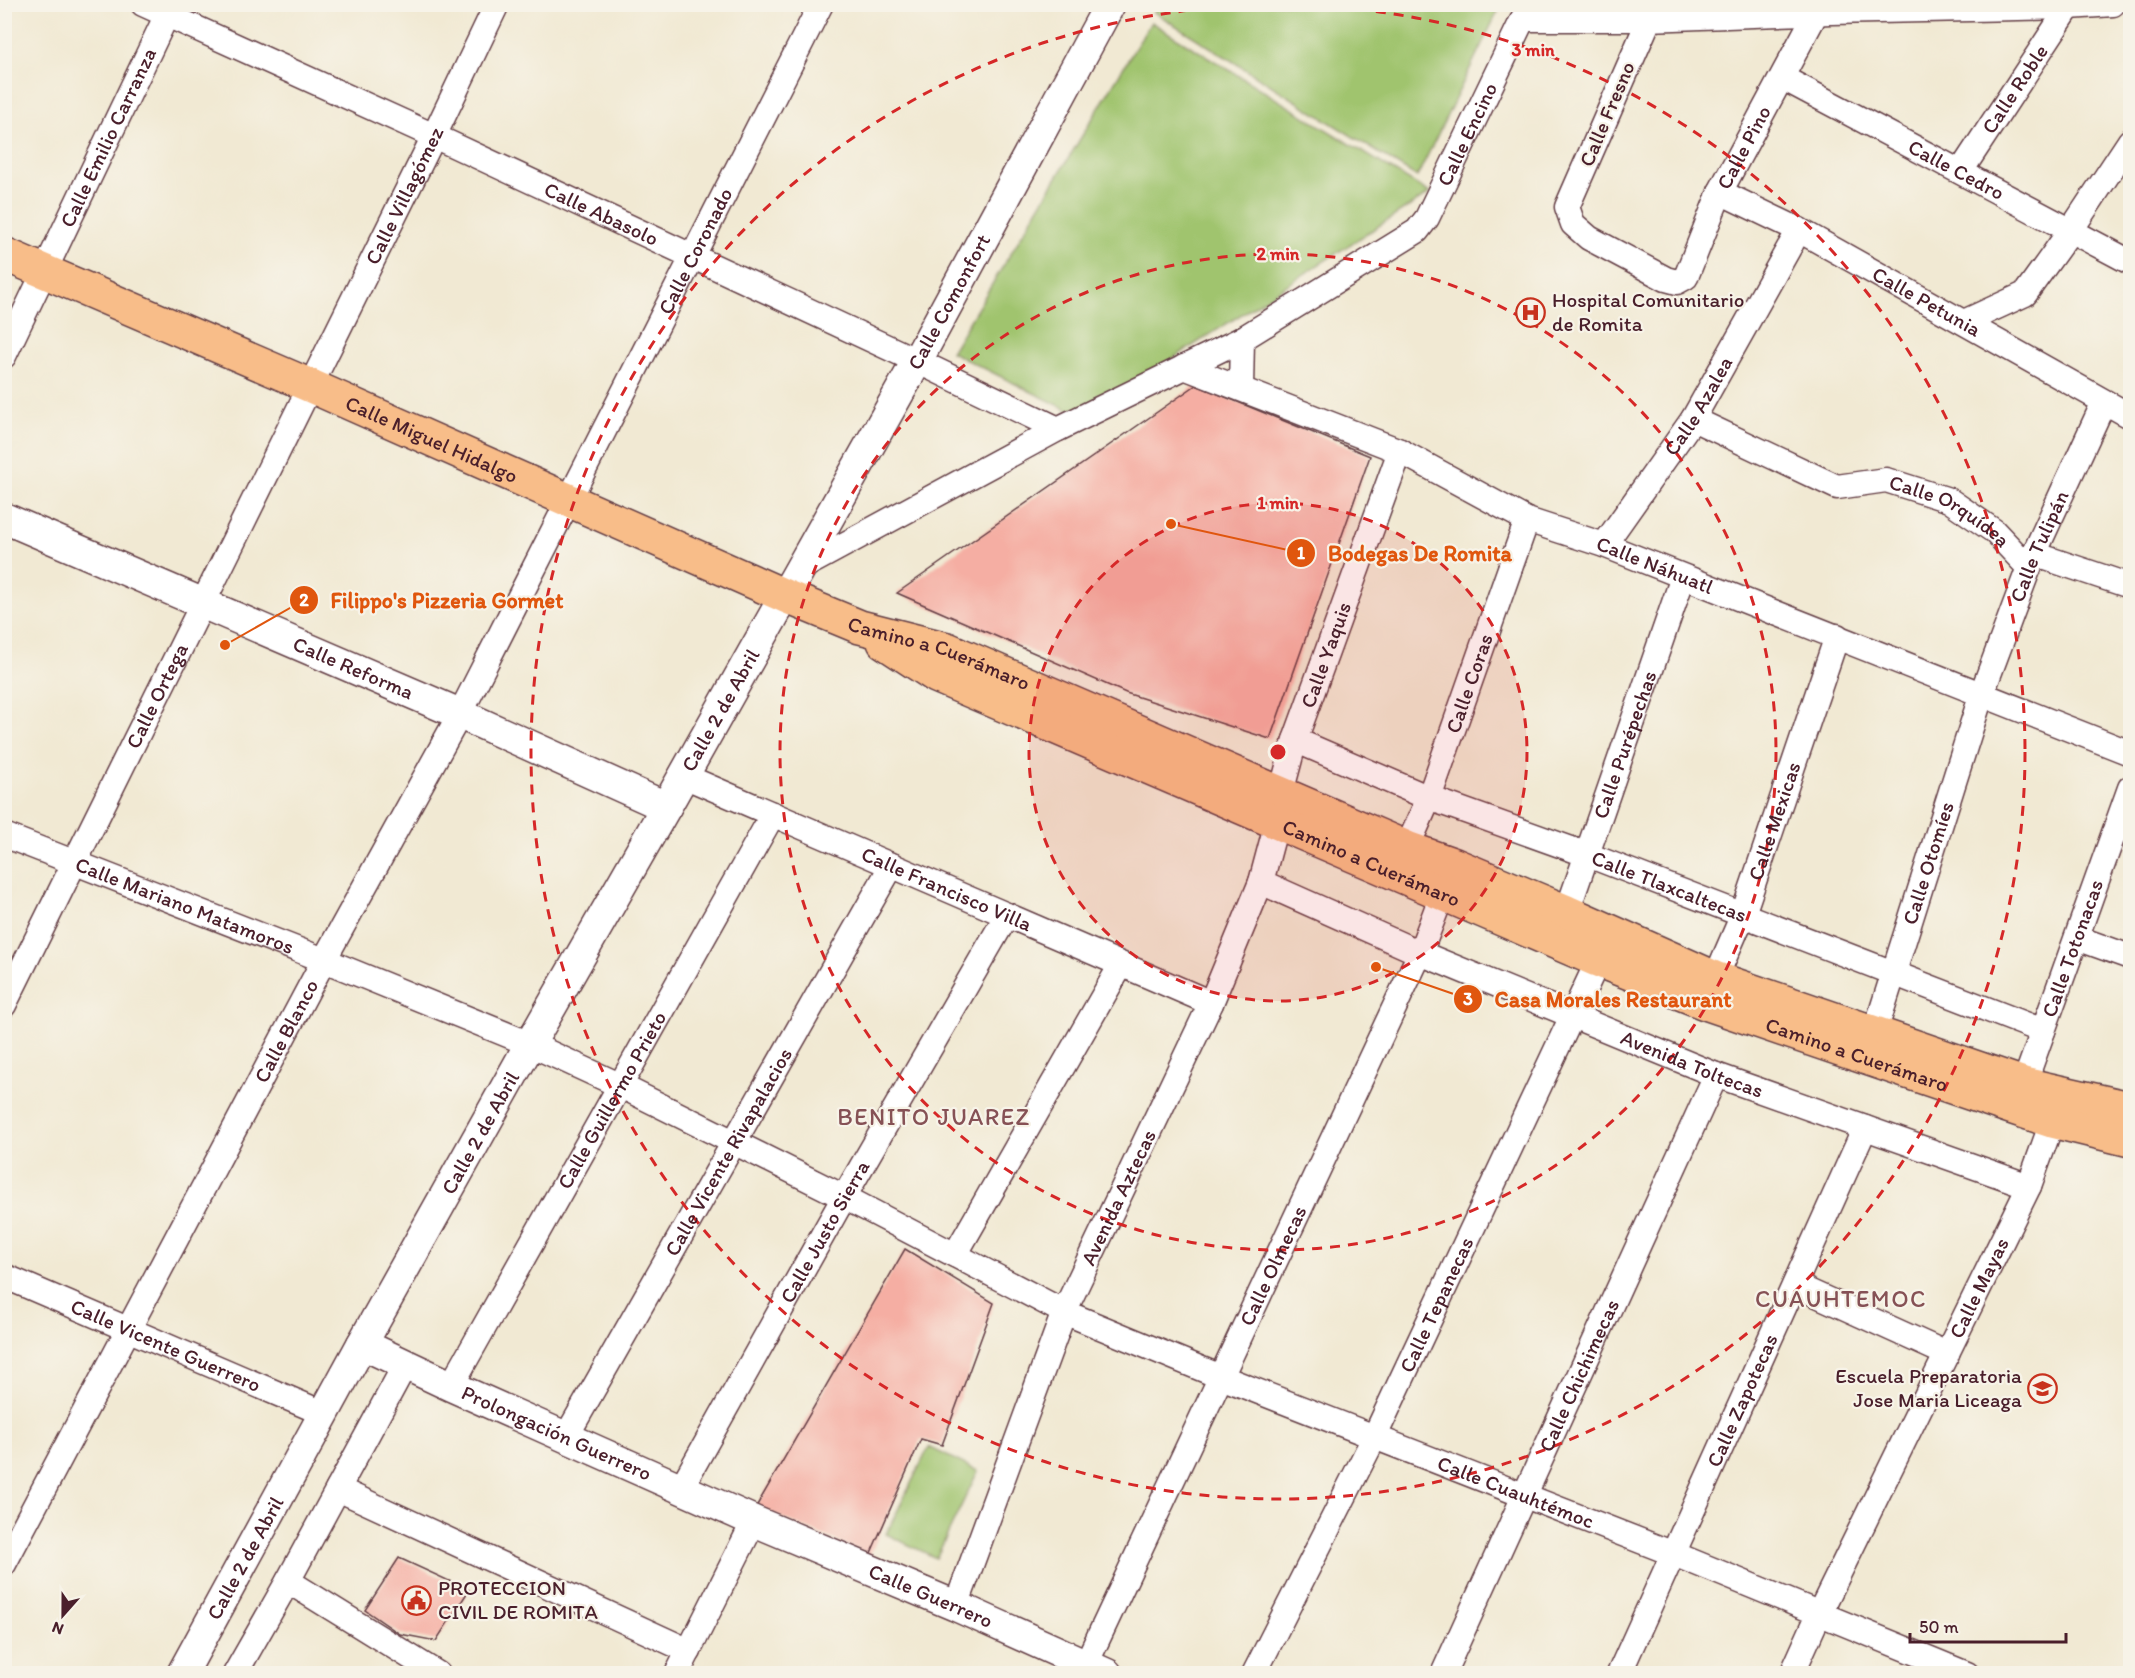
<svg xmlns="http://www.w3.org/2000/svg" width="2135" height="1678" viewBox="0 0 2135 1678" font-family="Itim,sans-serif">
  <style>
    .green { fill: #a0c46e; stroke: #75724c; stroke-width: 1.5 }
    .building { fill: #f5aea3 }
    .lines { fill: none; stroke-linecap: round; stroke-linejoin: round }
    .minor-casing { stroke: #633d44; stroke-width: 27 }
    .tertiary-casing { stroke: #633d44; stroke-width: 33 }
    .primary-casing { stroke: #633d44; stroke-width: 36 }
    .minor { stroke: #fff; stroke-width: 24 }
    .tertiary { stroke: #fff; stroke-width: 30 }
    .primary { stroke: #f8bd89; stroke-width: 33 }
    .ring { fill: none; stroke: #d62828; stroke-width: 3; stroke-dasharray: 10 8 }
    .labels { text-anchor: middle; stroke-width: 4.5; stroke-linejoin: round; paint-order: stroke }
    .street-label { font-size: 21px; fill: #4a1f2b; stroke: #f7f3e8 }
    .poi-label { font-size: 21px; fill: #4a1f2b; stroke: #f7f3e8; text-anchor: start }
    .quarter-label { font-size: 24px; letter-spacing: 1.5px; fill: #865155; stroke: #f7f3e8 }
    .centre { fill: #d62828; stroke: #f7f3e8; stroke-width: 3 }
    .ring-label { font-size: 18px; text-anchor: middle; font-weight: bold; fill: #d62828; stroke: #f7f3e8; stroke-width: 4.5; stroke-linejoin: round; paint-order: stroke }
    .leader { fill: none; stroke: #e0560e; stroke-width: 2 }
    .callout-dot { fill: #e0560e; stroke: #f7f3e8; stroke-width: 2 }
    .mark-label { font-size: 18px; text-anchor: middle; font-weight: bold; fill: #fff }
    .callout-label { font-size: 22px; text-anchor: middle; font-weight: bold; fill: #e0560e; stroke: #f7f3e8; stroke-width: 4.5; stroke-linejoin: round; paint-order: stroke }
  </style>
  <rect width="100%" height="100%" fill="#f7f3e8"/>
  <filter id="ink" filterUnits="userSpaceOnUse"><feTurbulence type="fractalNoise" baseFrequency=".0167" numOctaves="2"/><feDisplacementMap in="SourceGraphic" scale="12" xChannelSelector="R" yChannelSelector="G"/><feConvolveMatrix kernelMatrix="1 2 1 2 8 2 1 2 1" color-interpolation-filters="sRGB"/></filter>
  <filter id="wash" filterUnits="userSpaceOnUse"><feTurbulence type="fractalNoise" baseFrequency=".008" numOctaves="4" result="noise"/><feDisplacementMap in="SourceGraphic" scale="24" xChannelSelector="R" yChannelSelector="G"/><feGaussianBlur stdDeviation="1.35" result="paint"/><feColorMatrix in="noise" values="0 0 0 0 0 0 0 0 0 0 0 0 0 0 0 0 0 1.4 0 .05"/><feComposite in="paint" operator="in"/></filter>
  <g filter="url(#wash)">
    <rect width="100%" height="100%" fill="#f1e9d3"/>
    <path class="green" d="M1159 4H1501V5L1417 177 1154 12Z
      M1151 22 1430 193 1082 417 951 352Z
      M929 1447 978 1471 936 1558 886 1534Z"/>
    <g id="blocks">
      <path class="building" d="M1196 385 1370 456 1270 739 1126 693 897 593Z
        M905 1249 994 1303 942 1445 921 1439 870 1555 756 1507Z
        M399 1558 469 1590 436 1641 400 1634 365 1610Z"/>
    </g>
  </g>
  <g filter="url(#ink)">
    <use href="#blocks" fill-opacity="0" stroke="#633d44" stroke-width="1.5"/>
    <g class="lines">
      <defs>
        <g id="minor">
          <path id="s1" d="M143 4 434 136 917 361 1058 429"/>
          <path id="s2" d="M1656 4 1567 207 1573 224 1589 238 1666 279 1677 282 1686 277 1720 192 1816 13"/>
          <path d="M1523 19H1648L1831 12 2069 7 2113 4"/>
          <path id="s3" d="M1783 78 2130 262"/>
          <path id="s4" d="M1961 171 2069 7"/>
          <path id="s5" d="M1720 192 1799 230 2130 416"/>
          <path d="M1964 322 2025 294 2071 230 2130 141"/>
          <path id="s6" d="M4 356 172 4"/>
          <path id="s7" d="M1184 367 1400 451 1527 520 1604 545 2130 753"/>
          <path d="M1241 388 1242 339"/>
          <path id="s8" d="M1693 419 1837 487 1886 480 1949 500 1994 531 2029 568"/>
          <path id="s9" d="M1604 545 1693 419 1799 230"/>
          <path d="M2034 554 2130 586"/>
          <path id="s10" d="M801 568 1058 429 1242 339 1417 231 1427 218 1530 4"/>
          <path id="s11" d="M1295 740 1429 798 1588 855 2043 1031"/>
          <path id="s12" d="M684 776 1211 1003"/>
          <path id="s13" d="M4 835 324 960 530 1044 619 1085 844 1197 1064 1312 1221 1377 1674 1554 1967 1674"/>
          <path id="s14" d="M1407 848 1429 798 1527 520"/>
          <path id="s15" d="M1261 882 1420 953 1716 1075 2029 1186"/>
          <path id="s16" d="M1567 912 1683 577"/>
          <path d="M2077 938 2130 957"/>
          <path id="s17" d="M1709 993 1742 917 1837 636"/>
          <path id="s18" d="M4 1005 434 136 497 4"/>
          <path id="s19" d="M1875 1032 1982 693 2034 554 2104 402"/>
          <path id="s20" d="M2019 1098 2130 788"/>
          <path d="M955 1255 1121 965"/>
          <path id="s21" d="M4 1276 325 1414"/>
          <path d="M1795 1285 1947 1354"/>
          <path id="s22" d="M451 1386 773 814"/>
          <path id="s23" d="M566 1437 892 865"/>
          <path id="s24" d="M681 1488 844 1197 1007 915"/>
          <path d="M338 1489 689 1651"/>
          <path id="s25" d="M4 1564 324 960 460 714 821 4"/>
          <path d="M288 1581 438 1674"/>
          <path id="s26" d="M956 1606 1064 1312 1211 1003 1261 882 1277 822 1281 793 1295 740 1400 451"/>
          <path id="s27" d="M1086 1664 1420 953 1448 879"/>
          <path d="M235 1674 288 1581 405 1365"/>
          <path d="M677 1674 754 1521"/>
          <path id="s28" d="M1254 1674 1374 1438 1605 946"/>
          <path id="s29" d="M1443 1674 1716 1075"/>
          <path id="s30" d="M1619 1674 1865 1128"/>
          <path id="s31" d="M1792 1674 1819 1614 2029 1186 2058 1106"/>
        </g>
        <g id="tertiary">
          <path id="s32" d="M4 518 460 714 666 807"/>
          <path id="s33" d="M362 1344 451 1386 754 1521 956 1606 1107 1674"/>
          <path id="s34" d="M182 1674 362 1344 530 1044 666 807 917 361 1110 4"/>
        </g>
        <g id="primary">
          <path id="s35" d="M4 254 311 386 785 596 860 627 947 649 1407 848 1455 865 1567 912 1715 978 2024 1084 2130 1108"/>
          <path id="s36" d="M884 642 936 676 1597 960 1705 1003 2016 1109 2052 1121 2130 1140"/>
        </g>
      </defs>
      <use href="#minor" class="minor-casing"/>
      <use href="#tertiary" class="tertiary-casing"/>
      <use href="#primary" class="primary-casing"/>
      <use href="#minor" class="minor"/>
      <use href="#tertiary" class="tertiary"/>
      <use href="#primary" class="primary"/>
    </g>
  </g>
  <circle cx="1278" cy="752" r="249" fill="#d62828" fill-opacity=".12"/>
  <g class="ring">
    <circle cx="1278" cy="752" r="249"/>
    <circle cx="1278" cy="752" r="498"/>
    <circle cx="1278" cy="752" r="747"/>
  </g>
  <defs>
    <symbol id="hospital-ring" viewBox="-11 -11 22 22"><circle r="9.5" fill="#f7f3e8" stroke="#c8321e" stroke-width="1.5"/><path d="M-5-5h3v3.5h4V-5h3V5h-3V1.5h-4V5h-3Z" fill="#c8321e"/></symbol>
    <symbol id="university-ring" viewBox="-11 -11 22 22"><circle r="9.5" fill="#f7f3e8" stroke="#c8321e" stroke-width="1.5"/><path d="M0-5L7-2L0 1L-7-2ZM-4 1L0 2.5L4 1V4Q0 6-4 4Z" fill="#c8321e"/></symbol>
    <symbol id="civic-ring" viewBox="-11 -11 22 22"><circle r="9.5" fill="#f7f3e8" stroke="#c8321e" stroke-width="1.5"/><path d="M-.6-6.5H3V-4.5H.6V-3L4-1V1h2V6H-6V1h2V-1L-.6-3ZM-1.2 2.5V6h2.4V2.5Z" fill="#c8321e"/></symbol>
  </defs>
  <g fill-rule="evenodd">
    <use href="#hospital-ring" x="1514" y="296" width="33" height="33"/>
    <use href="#university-ring" x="2026" y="1372" width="33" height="33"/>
    <use href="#civic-ring" x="400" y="1584" width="33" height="33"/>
  </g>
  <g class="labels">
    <g class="street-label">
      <text dy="7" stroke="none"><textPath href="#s4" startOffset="98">Calle Roble</textPath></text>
      <text transform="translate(1607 114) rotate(-67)" y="7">Calle Fresno</text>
      <text dy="7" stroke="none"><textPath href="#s10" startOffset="812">Calle Encino</textPath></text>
      <text dy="7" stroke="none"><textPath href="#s6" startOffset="242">Calle Emilio Carranza</textPath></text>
      <text dy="7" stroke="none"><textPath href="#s2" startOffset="512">Calle Pino</textPath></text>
      <text dy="7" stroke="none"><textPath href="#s3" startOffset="196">Calle Cedro</textPath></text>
      <text dy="7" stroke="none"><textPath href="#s18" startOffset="903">Calle Villagómez</textPath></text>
      <text dy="7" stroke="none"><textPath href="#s1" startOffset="504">Calle Abasolo</textPath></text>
      <text dy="7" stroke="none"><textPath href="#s25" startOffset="1484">Calle Coronado</textPath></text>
      <text dy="7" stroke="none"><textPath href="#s34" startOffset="1572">Calle Comonfort</textPath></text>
      <text dy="7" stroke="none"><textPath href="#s5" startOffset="234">Calle Petunia</textPath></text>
      <text dy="7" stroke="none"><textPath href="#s9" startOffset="168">Calle Azalea</textPath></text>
      <text dy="7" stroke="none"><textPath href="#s35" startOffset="466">Calle Miguel Hidalgo</textPath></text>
      <text dy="7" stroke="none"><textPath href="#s8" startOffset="280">Calle Orquídea</textPath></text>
      <text dy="7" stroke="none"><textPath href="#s19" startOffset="513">Calle Tulipán</textPath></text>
      <text dy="7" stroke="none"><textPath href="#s7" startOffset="512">Calle Náhuatl</textPath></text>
      <text dy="7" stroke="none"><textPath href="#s26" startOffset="1023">Calle Yaquis</textPath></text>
      <text dy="7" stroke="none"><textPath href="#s35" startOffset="1017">Camino a Cuerámaro</textPath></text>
      <text dy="7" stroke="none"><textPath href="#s32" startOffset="380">Calle Reforma</textPath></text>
      <text dy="7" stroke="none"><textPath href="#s14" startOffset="176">Calle Coras</textPath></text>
      <text dy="7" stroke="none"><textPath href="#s18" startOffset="345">Calle Ortega</textPath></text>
      <text dy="7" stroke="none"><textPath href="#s34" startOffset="1104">Calle 2 de Abril</textPath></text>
      <text dy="7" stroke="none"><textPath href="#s16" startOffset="177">Calle Purépechas</textPath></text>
      <text dy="7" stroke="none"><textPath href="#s17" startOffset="184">Calle Mexicas</textPath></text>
      <text dy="7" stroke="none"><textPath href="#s36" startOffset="536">Camino a Cuerámaro</textPath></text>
      <text dy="7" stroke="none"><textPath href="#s19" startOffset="177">Calle Otomíes</textPath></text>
      <text dy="7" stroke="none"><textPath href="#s11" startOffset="402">Calle Tlaxcaltecas</textPath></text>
      <text dy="7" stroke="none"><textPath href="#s12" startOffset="286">Calle Francisco Villa</textPath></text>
      <text dy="7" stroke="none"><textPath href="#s13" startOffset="194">Calle Mariano Matamoros</textPath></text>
      <text dy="7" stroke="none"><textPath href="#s20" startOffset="159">Calle Totonacas</textPath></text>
      <text dy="7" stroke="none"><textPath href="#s25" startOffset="603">Calle Blanco</textPath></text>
      <text dy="7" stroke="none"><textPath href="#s36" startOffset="1058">Camino a Cuerámaro</textPath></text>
      <text dy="7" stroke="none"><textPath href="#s15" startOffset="468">Avenida Toltecas</textPath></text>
      <text dy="7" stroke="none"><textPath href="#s22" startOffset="328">Calle Guillermo Prieto</textPath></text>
      <text dy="7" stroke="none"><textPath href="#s34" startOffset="618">Calle 2 de Abril</textPath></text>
      <text dy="7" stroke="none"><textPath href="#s23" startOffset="328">Calle Vicente Rivapalacios</textPath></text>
      <text dy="7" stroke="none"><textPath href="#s26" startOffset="440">Avenida Aztecas</textPath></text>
      <text dy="7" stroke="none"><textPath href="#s24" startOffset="294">Calle Justo Sierra</textPath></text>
      <text dy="7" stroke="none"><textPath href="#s27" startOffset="440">Calle Olmecas</textPath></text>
      <text dy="7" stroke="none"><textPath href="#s31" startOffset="429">Calle Mayas</textPath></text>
      <text dy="7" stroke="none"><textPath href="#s28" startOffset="412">Calle Tepanecas</textPath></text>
      <text dy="7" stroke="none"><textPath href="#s21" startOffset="176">Calle Vicente Guerrero</textPath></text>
      <text dy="7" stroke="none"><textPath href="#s29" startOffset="328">Calle Chichimecas</textPath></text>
      <text dy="7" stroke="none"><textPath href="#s30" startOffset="300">Calle Zapotecas</textPath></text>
      <text dy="7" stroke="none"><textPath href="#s33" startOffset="214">Prolongación Guerrero</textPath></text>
      <text dy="7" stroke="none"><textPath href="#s13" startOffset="1650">Calle Cuauhtémoc</textPath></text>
      <text dy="7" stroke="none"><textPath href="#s34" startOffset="132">Calle 2 de Abril</textPath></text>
      <text dy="7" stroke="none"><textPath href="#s33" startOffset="622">Calle Guerrero</textPath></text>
    </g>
    <g class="poi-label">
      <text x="1552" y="307">Hospital Comunitario<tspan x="1552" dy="24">de Romita</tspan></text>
      <text x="2022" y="1383" text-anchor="end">Escuela Preparatoria<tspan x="2022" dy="24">Jose Maria Liceaga</tspan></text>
      <text x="438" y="1595">PROTECCION<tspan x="438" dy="24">CIVIL DE ROMITA</tspan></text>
    </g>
    <g class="quarter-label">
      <text x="934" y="1125">BENITO JUAREZ</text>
      <text x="1841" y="1307">CUAUHTEMOC</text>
    </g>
  </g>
  <circle cx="1278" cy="752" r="9" class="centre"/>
  <g class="ring-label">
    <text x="1533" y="56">3 min</text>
    <text x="1278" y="260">2 min</text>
    <text x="1278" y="509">1 min</text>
  </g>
  <path class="leader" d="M1171 524L1301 553M225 645L304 600M1376 967L1468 999"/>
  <g class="callout-dot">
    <circle cx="1171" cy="524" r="6"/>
    <circle cx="225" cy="645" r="6"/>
    <circle cx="1376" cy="967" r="6"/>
    <circle cx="1301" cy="553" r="15"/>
    <circle cx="304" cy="600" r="15"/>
    <circle cx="1468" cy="999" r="15"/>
  </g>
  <g class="mark-label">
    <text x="1301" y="559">1</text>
    <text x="304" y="606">2</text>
    <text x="1468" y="1005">3</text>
  </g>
  <g class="callout-label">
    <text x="1420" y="561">Bodegas De Romita</text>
    <text x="447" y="608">Filippo's Pizzeria Gormet</text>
    <text x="1613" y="1007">Casa Morales Restaurant</text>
  </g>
  <rect width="2135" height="1678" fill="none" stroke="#f7f3e8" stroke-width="24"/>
  <g transform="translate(63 1615) rotate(201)" stroke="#f7f3e8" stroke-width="4.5" paint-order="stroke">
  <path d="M0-4.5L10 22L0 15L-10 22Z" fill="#4a1f2b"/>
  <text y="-9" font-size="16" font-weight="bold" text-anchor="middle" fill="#4a1f2b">N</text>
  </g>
  <path d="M1910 1633v9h156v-9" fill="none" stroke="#4a1f2b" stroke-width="3"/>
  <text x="1919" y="1633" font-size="18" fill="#4a1f2b" stroke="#f7f3e8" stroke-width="4.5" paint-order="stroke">50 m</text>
</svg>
